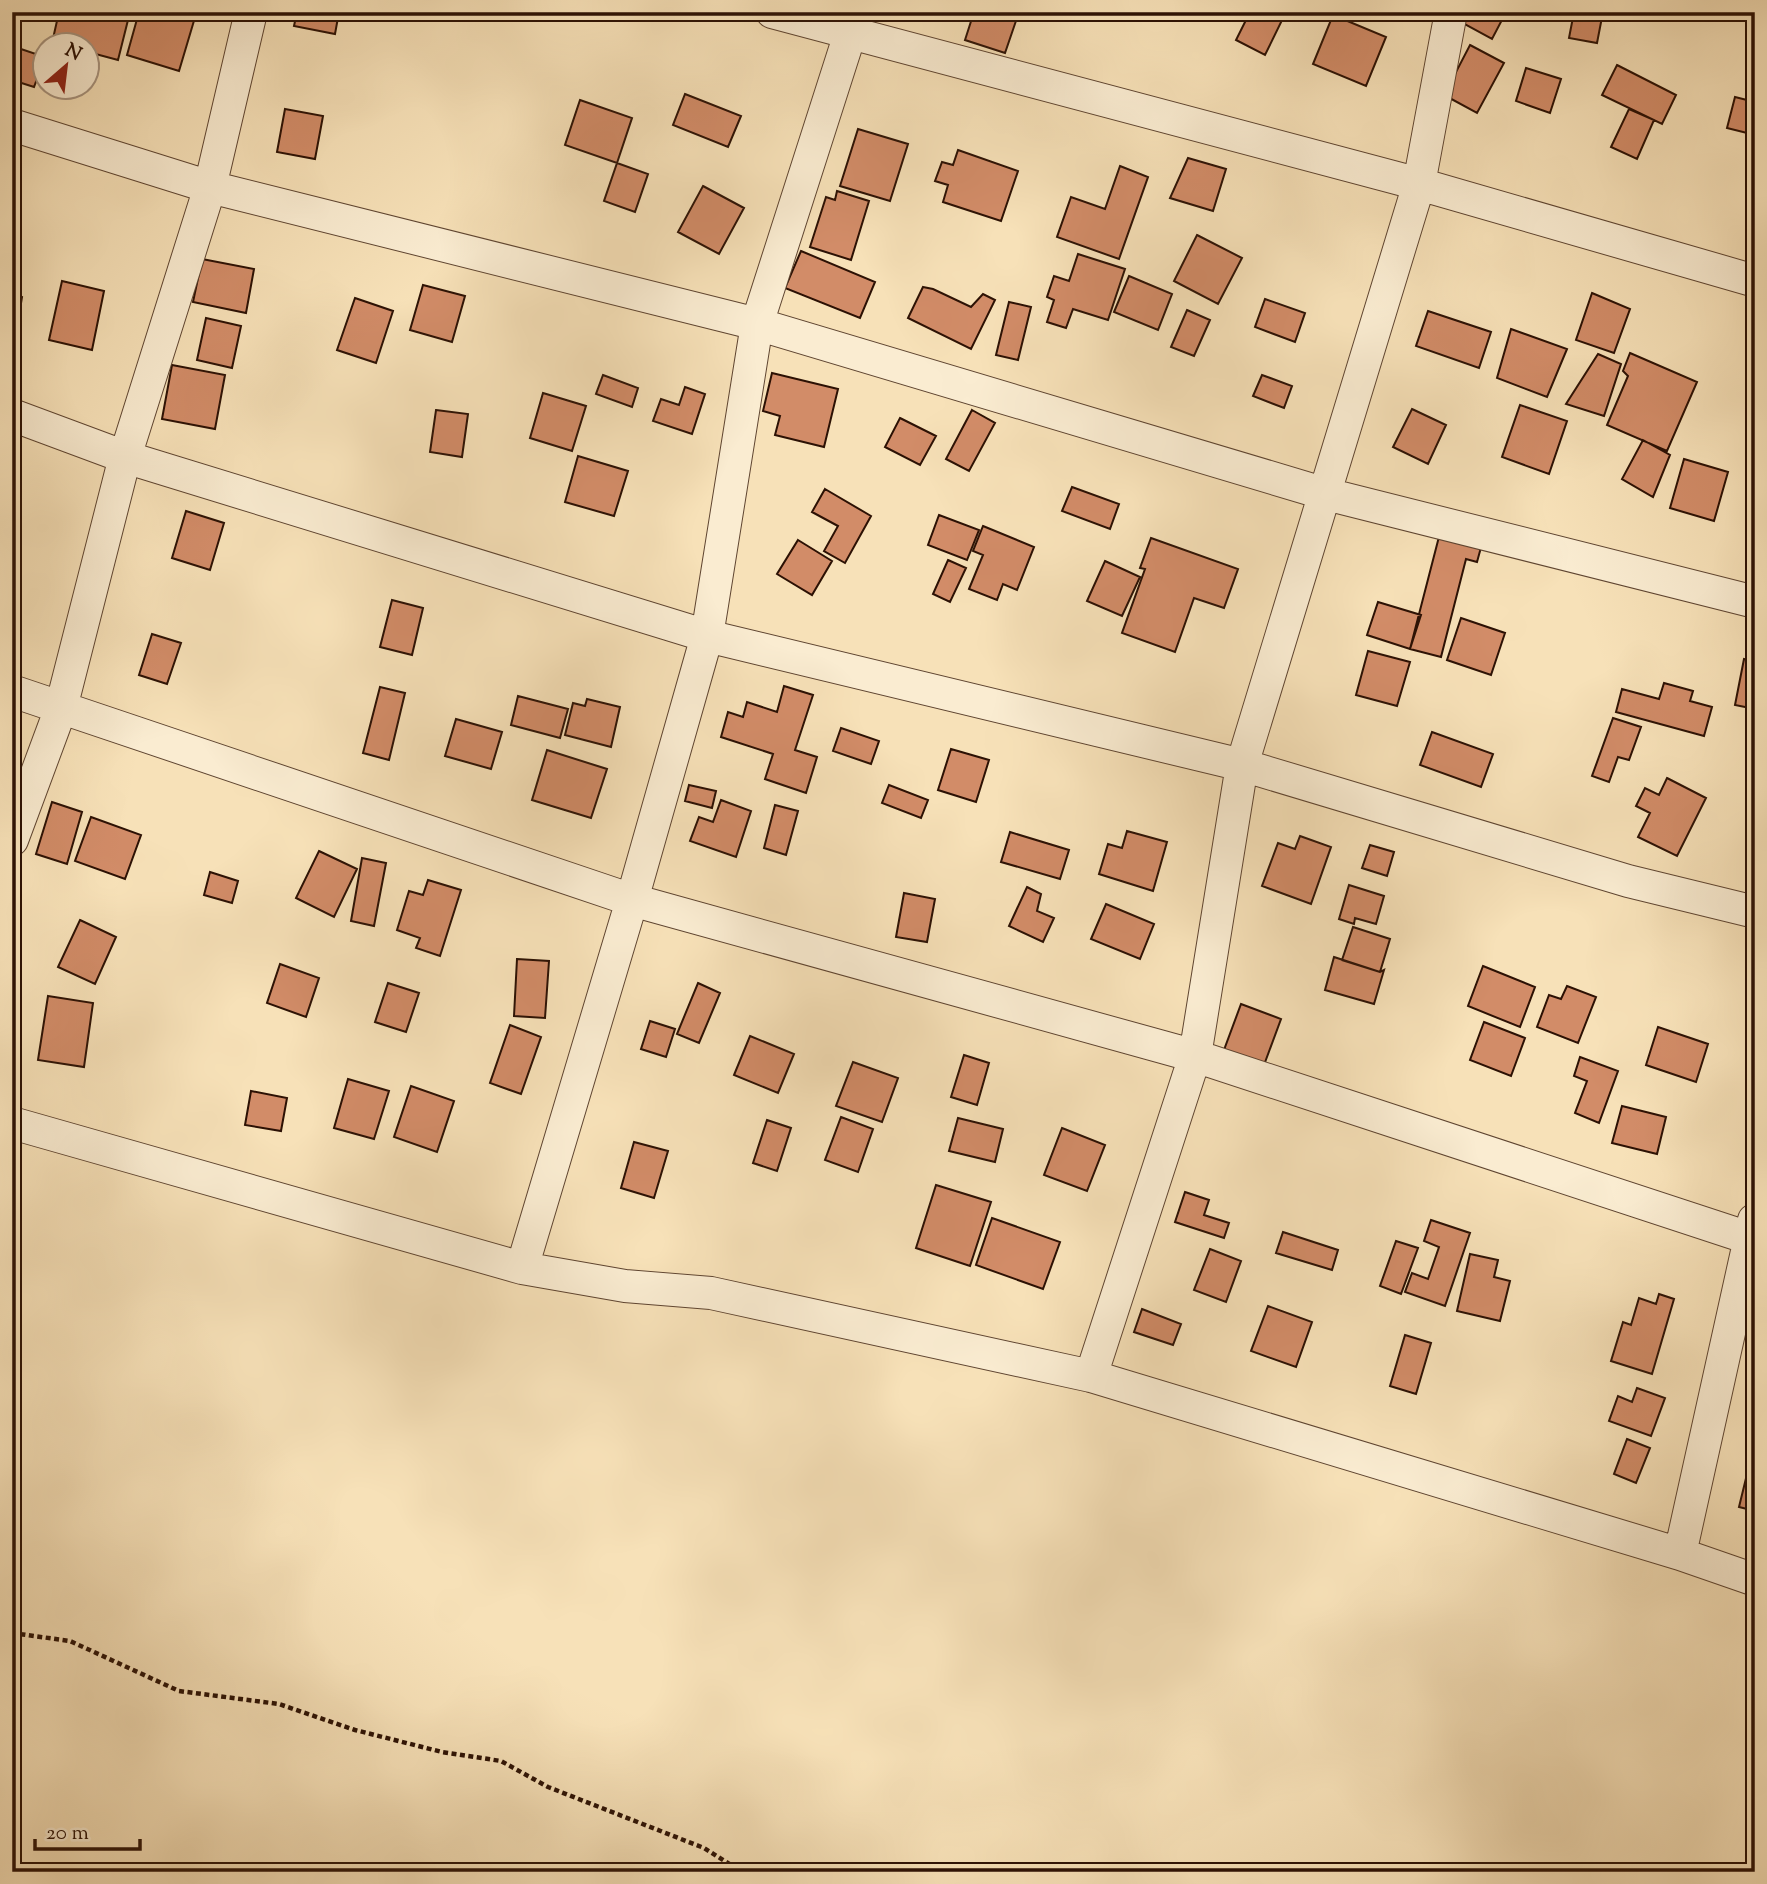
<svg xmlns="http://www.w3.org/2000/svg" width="1767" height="1884" viewBox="0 0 1767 1884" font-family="'Sorts Mill Goudy',serif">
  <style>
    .building { fill: #d28c68; stroke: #2c1104; stroke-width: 2 }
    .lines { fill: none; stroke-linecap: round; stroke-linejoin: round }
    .minor-casing { stroke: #5f4531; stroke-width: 34 }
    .path { stroke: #2c1104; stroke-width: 4.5; stroke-dasharray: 5 3.5; stroke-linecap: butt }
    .minor { stroke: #faecd1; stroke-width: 32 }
  </style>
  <rect width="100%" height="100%" fill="#f7e1b8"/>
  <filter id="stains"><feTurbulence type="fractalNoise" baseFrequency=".00286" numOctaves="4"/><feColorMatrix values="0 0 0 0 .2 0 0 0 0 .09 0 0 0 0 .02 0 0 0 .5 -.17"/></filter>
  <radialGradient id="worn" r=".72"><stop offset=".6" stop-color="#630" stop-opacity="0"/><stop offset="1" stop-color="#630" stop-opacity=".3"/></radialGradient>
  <path class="building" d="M59 12H130L118 60 88 52V46L52 43Z
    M139 12 196 14 179 71 127 55Z
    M297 12H339L335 34 294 26Z
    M974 12H1011L1018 15 1005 53 965 40Z
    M1250 12H1286L1265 55 1236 40Z
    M1462 12H1498L1504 16 1492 39 1457 20Z
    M1574 12H1603L1597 43 1569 38Z
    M1333 15 1386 37 1366 86 1313 64Z
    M1470 45 1504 63 1477 113 1444 95Z
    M12 46 45 57 34 87 12 80Z
    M1617 65 1676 95 1662 124 1602 95Z
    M1526 68 1561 79 1550 113 1516 101Z
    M685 94 741 116 728 147 673 125Z
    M1735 97 1755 102V135L1727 128Z
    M580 100 632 118 617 163 565 145Z
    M285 109 323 116 315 159 277 152Z
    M1629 109 1654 120 1637 159 1611 147Z
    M858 129 908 144 890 201 840 186Z
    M958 150 1018 171 1001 221 943 202 948 185 935 181 942 162 953 165Z
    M1188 158 1226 169 1213 211 1170 198Z
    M617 163 648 174 635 212 604 201Z
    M1120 166 1148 177 1119 259 1057 237 1071 197 1105 209Z
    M703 186 744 208 719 254 678 232Z
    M837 191 869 201 851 260 810 247 826 197 835 200Z
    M1197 235 1242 258 1218 304 1174 281Z
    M801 251 875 282 860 318 785 288Z
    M1078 254 1125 269 1108 320 1073 309 1066 328 1047 322 1054 300 1047 297 1054 276 1069 281Z
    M202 259 254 269 246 313 193 302Z
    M1129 276 1172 294 1158 330 1114 312Z
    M62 281 104 291 92 350 49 340Z
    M423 285 465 296 452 342 410 330Z
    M923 287 933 289 971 307 983 294 995 300 971 349 908 318Z
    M1592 293 1630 309 1614 353 1576 340Z
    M12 295 22 297 15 341 12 340Z
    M355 298 393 311 376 363 337 350Z
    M1265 299 1305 313 1295 342 1255 327Z
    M1009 302 1031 307 1018 360 996 355Z
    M1187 310 1210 320 1194 356 1171 347Z
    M1428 311 1491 332 1479 368 1416 346Z
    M206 318 241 326 232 368 197 360Z
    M1511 329 1567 349 1547 397 1497 378Z
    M1630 353 1697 382 1667 451 1607 425 1628 376 1623 371Z
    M1598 354 1621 364 1604 416 1566 404Z
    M172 365 225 375 215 429 162 419Z
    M772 373 838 389 824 447 775 435 780 416 763 411Z
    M603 375 638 388 632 407 596 394Z
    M1262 375 1292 386 1284 408 1253 396Z
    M685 387 705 394 692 434 653 421 661 399 679 405Z
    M543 393 586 406 572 451 530 438Z
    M1520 405 1567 421 1549 474 1502 457Z
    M1412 409 1446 425 1428 464 1393 447Z
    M436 410 468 414 462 457 430 452Z
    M972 410 995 423 969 471 946 459Z
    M900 418 936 436 920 465 885 447Z
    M1643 440 1670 455 1653 497 1622 479Z
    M578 456 628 471 614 516 565 502Z
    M1684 459 1728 472 1714 521 1670 508Z
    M1072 487 1119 504 1110 529 1062 511Z
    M825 489 871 516 845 563 824 551 838 526 812 512Z
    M186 511 224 523 210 570 172 558Z
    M939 515 979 530 967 560 928 545Z
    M983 526 1034 547 1017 590 1003 584 997 600 969 589 983 555 973 551Z
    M1441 529 1483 540 1477 562 1466 559 1441 657 1410 649Z
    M1151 538 1238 569 1224 608 1194 598 1175 652 1122 633 1145 569 1140 568Z
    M798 540 832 561 812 595 777 574Z
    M948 560 966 568 950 602 933 594Z
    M1105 561 1140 577 1122 616 1087 601Z
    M392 600 423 608 412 655 380 647Z
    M1378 602 1421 615 1410 649 1367 635Z
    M1461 618 1505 633 1491 675 1447 660Z
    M152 634 181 643 167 684 139 675Z
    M1368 651 1410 662 1397 706 1356 695Z
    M1744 659 1755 661V709L1735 705Z
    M1664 683 1693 691 1690 701 1712 707 1704 736 1616 712 1622 689 1659 699Z
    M784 686 813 695 795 750 817 757 806 793 765 779 773 754 721 737 728 712 743 717 747 702 777 712Z
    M380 687 405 693 389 760 363 753Z
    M518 696 568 709 560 738 511 725Z
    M587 699 620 707 611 747 565 735 573 703 585 706Z
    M1613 718 1641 727 1629 760 1618 757 1609 782 1592 776Z
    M456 719 502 732 491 769 445 756Z
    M841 728 879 741 871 764 833 751Z
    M1432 732 1493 754 1481 787 1420 765Z
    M951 749 989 760 976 802 938 790Z
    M547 750 607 769 591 818 532 800Z
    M1667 778 1706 798 1677 856 1638 837 1650 813 1636 806 1645 788 1659 795Z
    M689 785 716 791 712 808 685 801Z
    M889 785 928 800 921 818 882 803Z
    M721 800 751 811 736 857 690 841 699 817 713 822Z
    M52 802 82 812 67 864 36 854Z
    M775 805 798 811 786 855 764 848Z
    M91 817 141 835 125 879 75 861Z
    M1127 831 1167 842 1153 891 1099 874 1108 844 1122 848Z
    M1010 832 1069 850 1060 879 1001 862Z
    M1300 836 1331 847 1311 904 1262 886 1278 843 1295 849Z
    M1370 845 1394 852 1387 876 1362 868Z
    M319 851 357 869 334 917 296 898Z
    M362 858 386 863 374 926 351 921Z
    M210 872 238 881 232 903 204 895Z
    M428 880 461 890 440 956 416 948 420 938 397 930 409 891 423 895Z
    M1349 885 1384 896 1376 924 1355 918 1354 924 1339 919Z
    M1027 887 1041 894 1037 911 1054 918 1043 942 1009 926Z
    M904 893 935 899 927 942 896 937Z
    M1106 904 1154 924 1140 959 1091 939Z
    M80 920 116 937 95 984 58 967Z
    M1353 927 1390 939 1380 972 1342 960Z
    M1334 957 1380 972 1384 970 1374 1004 1325 990Z
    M517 959 549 961 545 1018 514 1016Z
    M280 964 319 978 306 1017 267 1003Z
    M1483 966 1535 987 1520 1027 1468 1006Z
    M388 983 419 993 406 1032 375 1022Z
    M698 983 720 993 699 1043 677 1034Z
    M1567 986 1596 997 1578 1043 1537 1027 1549 995 1561 999Z
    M48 996 93 1003 84 1067 38 1060Z
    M1241 1004 1281 1019 1264 1065 1224 1050Z
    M650 1021 675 1029 666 1057 641 1049Z
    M1484 1022 1525 1038 1511 1076 1470 1060Z
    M510 1025 541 1037 521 1094 490 1083Z
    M1658 1027 1708 1044 1696 1082 1646 1065Z
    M750 1036 794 1054 778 1093 734 1075Z
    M964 1055 989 1063 977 1105 951 1097Z
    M1580 1057 1618 1071 1599 1123 1575 1113 1587 1081 1574 1076Z
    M853 1062 898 1078 882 1122 836 1106Z
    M348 1079 389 1091 374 1139 334 1128Z
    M411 1086 454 1101 437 1152 394 1137Z
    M251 1091 287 1098 281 1131 245 1125Z
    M1622 1106 1666 1117 1657 1154 1612 1143Z
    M841 1117 873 1129 858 1172 825 1160Z
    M958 1118 1003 1129 995 1162 949 1151Z
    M767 1120 791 1128 777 1171 753 1163Z
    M1062 1128 1105 1145 1087 1191 1044 1175Z
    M634 1142 668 1151 654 1198 621 1188Z
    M936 1185 991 1202 970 1266 916 1248Z
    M1185 1192 1209 1200 1204 1215 1229 1223 1224 1238 1175 1222Z
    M992 1218 1060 1242 1043 1289 976 1265Z
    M1431 1220 1470 1233 1445 1306 1405 1292 1412 1273 1428 1279 1439 1247 1424 1241Z
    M1283 1232 1338 1250 1332 1270 1276 1253Z
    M1396 1241 1418 1248 1401 1294 1380 1286Z
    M1210 1249 1241 1261 1226 1302 1194 1290Z
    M1470 1254 1498 1260 1494 1277 1510 1281 1500 1321 1457 1311Z
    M1659 1294 1674 1299 1652 1374 1611 1361 1623 1322 1631 1325 1639 1298 1656 1304Z
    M1268 1306 1312 1322 1296 1367 1251 1351Z
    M1142 1309 1181 1324 1173 1345 1134 1332Z
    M1405 1335 1431 1343 1416 1394 1390 1386Z
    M1637 1388 1665 1398 1651 1436 1609 1421 1618 1396 1632 1402Z
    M1627 1439 1650 1448 1636 1483 1614 1474Z
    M1749 1466 1755 1467V1511L1739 1507Z"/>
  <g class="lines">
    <defs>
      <path id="minor" d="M772 12 1419 184 1755 281
        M12 125 210 187 757 324 1326 494 1755 602
        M12 415 125 457 707 636 1242 765 1628 881 1755 912
        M12 691 632 900 1195 1056 1755 1240
        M12 840 61 708 125 457 210 187 251 12
        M12 1123 522 1268 625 1286 711 1293 1091 1376 1680 1554 1755 1580
        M522 1268 632 900 707 636 757 324 857 12
        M1091 1376 1195 1056 1242 765 1419 184 1451 12
        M1680 1554 1754 1220"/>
    </defs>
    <use href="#minor" class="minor-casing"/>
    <path class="path" d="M12 1633 70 1641 179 1691 279 1704 355 1730 442 1752 501 1761 548 1787 704 1848 742 1872"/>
    <use href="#minor" class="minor"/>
  </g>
  <rect width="1767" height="1884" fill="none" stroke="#f7e1b8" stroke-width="42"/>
  <rect x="14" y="14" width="1739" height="1856" fill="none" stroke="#2c1104" stroke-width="3.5"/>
  <rect x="21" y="21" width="1725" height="1842" fill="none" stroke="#2c1104" stroke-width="2"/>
  <g transform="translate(66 66) rotate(28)"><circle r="33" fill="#faecd1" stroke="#a8947f" stroke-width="2"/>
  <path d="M0-5L12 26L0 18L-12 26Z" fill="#8f2418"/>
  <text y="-10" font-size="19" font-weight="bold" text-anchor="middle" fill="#2c1104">N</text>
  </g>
  <path d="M35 1839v10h105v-10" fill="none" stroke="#2c1104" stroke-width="3.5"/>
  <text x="46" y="1839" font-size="21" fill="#2c1104" stroke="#faecd1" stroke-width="5" paint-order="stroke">20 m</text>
  <rect width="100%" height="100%" filter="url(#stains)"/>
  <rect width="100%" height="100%" fill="url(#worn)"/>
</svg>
